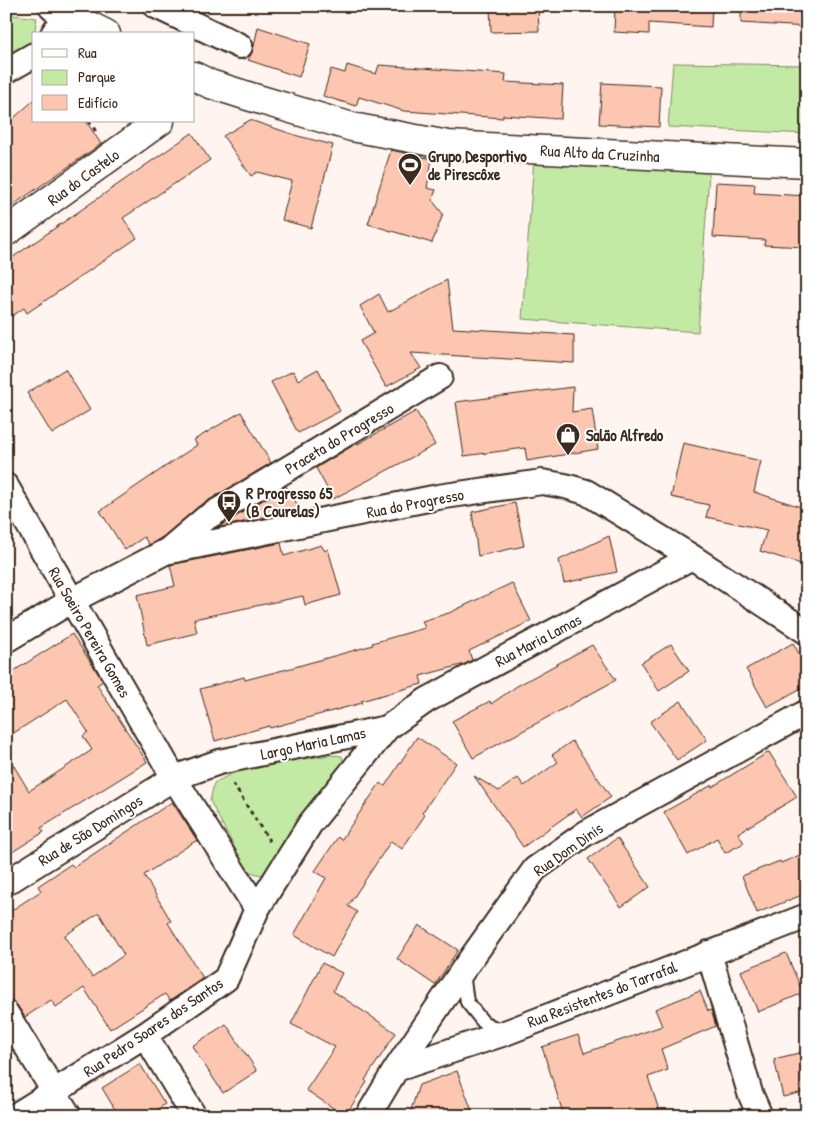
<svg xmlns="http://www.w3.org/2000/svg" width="813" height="1122" viewBox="0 0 813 1122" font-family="'Patrick Hand',sans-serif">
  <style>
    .green { fill: #c3eaa5; stroke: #7f8a62 }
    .building { fill: #fdc6b0; stroke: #3b2a1e; fill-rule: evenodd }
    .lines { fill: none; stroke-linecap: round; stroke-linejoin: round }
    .service-casing { stroke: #3b2a1e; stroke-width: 16 }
    .minor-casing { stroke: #3b2a1e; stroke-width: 28 }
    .tertiary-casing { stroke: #3b2a1e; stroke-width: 31 }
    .path { stroke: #3b2a1e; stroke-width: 3; stroke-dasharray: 4 4; stroke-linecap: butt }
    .service { stroke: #fff; stroke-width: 12 }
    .minor { stroke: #fff; stroke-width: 24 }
    .tertiary { stroke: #fff; stroke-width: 28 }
    .labels { text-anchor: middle; stroke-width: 4; stroke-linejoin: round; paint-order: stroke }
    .street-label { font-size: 16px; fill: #3b2a1e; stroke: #fff }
    .poi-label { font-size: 16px; font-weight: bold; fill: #3b2a1e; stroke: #fff; text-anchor: start }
  </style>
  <rect width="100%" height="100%" fill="#fff4ef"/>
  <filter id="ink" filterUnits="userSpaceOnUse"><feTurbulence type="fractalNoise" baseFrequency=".02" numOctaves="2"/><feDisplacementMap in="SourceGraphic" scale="10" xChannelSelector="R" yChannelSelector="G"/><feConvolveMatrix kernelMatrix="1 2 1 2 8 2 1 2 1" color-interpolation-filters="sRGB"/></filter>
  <g filter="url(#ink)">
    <path class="green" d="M6 14 37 18 32 45 6 61Z
      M673 63 807 65V134L668 127Z
      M534 159 709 173 698 332 522 319Z
      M331 755 342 756 344 766 274 867 261 875 247 871 210 801 214 783 243 768Z"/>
    <path class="building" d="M490 6H538L539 31 491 32Z
      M615 6H712L711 27 649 23V34L614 32Z
      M741 6H807V27L741 23Z
      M258 27 310 44 299 77 248 60 253 51Z
      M347 65 376 74 379 65 506 74 505 82 563 85 561 119 503 115V118L404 111 359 97 356 106 323 96 331 69 345 73Z
      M602 83 661 86 659 127 599 124Z
      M34 100V121H86L101 144 6 210V125Z
      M250 120 298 136 333 145 311 228 282 220 292 181 257 172 251 176 223 136Z
      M192 133 210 160 123 218 137 238 27 313 24 308 6 320V262Z
      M391 150 432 159 427 188 436 190 432 200 443 214 432 243 368 224Z
      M716 182 755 184 754 193 807 196 806 247 764 245 765 240 713 237Z
      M447 280 453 328 574 335V363L411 353 421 368 386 387 360 341 374 333 360 306 379 294 388 312Z
      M65 369 90 410 52 434 27 393Z
      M318 369 340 411 298 433 271 382 293 371 298 380Z
      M573 387 572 412 592 409 598 449 527 461 525 448 464 456 456 402Z
      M416 411 435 445 333 499 316 468 357 443 358 444Z
      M241 412 271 463 199 506 164 536 149 545 144 537 125 550 100 511 197 445 194 440Z
      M683 443 761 461 754 492 807 509V566L760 551 767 530 706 517 709 505 671 497Z
      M286 486 300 509 217 528Z
      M515 503 524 546 478 556 472 512Z
      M609 536 617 572 564 583 559 560Z
      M281 543 284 556 321 545 325 551 328 549 341 595 305 605 303 596 194 619 197 633 147 645 137 595 175 586 170 565Z
      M512 583 531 621 469 651 472 660 465 664 420 676 422 684 361 701 362 703 270 728 269 726 215 741 200 689 244 677 245 680 291 668 373 645 372 643 425 628 422 621 449 613Z
      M72 634 103 681 97 685 147 762 41 828 44 832 6 856V753L29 791 92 750 83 736 88 732 67 699 6 738V676Z
      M793 643 807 668V685L767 707 746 669Z
      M671 644 689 671 659 691 641 663Z
      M592 645 616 680 473 758 452 721 490 701 491 704 517 686Z
      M681 701 707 740 677 760 650 722Z
      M417 737 456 763 422 813 425 815 402 849 391 841 348 906 357 912 332 957 294 935 326 878 315 871 338 837 341 840 380 783 385 786Z
      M572 741 611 797 582 817 576 809 523 847 474 776 499 791 518 778 524 786 558 762 552 755Z
      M769 752 797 797 738 833 744 843 725 853 717 838 688 855 664 812 712 785V787Z
      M172 802 197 840 144 875 171 921 168 923 203 978 170 1001 165 994 110 1029 84 988 56 1007 51 1000 25 1017 17 1005 13 1001 6 999V914L41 891 38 886 71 864 74 867ZM99 913 124 955 92 977 64 936Z
      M617 838 650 887 621 907 588 859Z
      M807 852V893L757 913 742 876 780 861 781 863Z
      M419 925 458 950 435 985 397 959Z
      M786 953 803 993 758 1012 741 971Z
      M322 963 342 973 333 991 396 1033 365 1080 367 1082 345 1116 306 1090 335 1047 291 1024Z
      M700 991 708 1011 711 1010 716 1026 661 1049 668 1070 648 1077 661 1116H564L542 1047 578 1035 584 1053 662 1026 655 1009Z
      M226 1024 257 1071 223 1093 192 1046Z
      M807 1051V1091L783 1097 774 1059Z
      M140 1064 165 1104 147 1116H119L102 1088Z
      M457 1071 474 1116H409L419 1085Z"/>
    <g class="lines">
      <defs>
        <path id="service" d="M463 973 467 1002 483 1022 505 1033"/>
        <path id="minor" d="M156 6 240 46
          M53 34 66 14
          M6 71 34 55
          M6 486 174 778 6 883
          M166 552 206 518 440 377
          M6 640 71 601 165 552 438 497 542 482 565 486 586 492 692 557 807 632
          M387 728 427 700 692 557
          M709 953 750 1093 760 1116
          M6 1013 69 1116
          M145 1035 194 1116
          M396 1069 505 1033 807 916
          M15 1116 145 1035 226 979 257 909 310 824 387 728 219 762 174 778 257 909
          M368 1116 396 1069 463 970 535 869 586 833 807 712"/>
        <path id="tertiary" d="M53 6 66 14 106 34
          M194 76 210 84 251 97 352 127 448 145 807 163
          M6 232 160 121"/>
      </defs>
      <use href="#service" class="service-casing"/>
      <use href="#minor" class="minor-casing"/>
      <use href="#tertiary" class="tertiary-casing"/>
      <path class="path" d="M89 121 97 133
        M233 784 270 842"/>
      <use href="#service" class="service"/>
      <use href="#minor" class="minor"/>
      <use href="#tertiary" class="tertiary"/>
    </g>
  </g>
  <defs>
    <symbol id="stadium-pin" viewBox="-11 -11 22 30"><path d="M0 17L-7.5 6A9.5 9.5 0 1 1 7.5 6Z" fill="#3b2a1e" stroke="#fff"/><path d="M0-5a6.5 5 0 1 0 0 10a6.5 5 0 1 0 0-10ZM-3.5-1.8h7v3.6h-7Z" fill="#fff"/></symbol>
    <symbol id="shop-pin" viewBox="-11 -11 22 30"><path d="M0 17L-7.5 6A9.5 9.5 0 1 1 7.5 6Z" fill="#3b2a1e" stroke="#fff"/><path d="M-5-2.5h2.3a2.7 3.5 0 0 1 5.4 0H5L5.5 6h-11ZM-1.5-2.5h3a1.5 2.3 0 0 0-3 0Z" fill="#fff"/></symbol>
    <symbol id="bus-pin" viewBox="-11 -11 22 30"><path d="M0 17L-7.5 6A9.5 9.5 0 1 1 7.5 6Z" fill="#3b2a1e" stroke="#fff"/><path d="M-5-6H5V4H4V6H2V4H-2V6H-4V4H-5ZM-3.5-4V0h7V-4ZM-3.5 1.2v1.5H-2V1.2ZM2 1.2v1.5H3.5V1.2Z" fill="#fff"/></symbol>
  </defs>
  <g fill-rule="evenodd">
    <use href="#stadium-pin" x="396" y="151" width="28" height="38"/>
    <use href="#shop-pin" x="554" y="421" width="28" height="38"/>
    <use href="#bus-pin" x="215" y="488" width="28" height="38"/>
  </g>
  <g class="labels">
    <g class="street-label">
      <text transform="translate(600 153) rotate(3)" y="6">Rua Alto da Cruzinha</text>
      <text transform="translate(83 177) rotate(-36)" y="6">Rua do Castelo</text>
      <text transform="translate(339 438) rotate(-31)" y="6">Praceta do Progresso</text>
      <text transform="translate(415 503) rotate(-11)" y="6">Rua do Progresso</text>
      <text transform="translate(90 632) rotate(60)" y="6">Rua Soeiro Pereira Gomes</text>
      <text transform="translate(538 640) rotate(-28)" y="6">Rua Maria Lamas</text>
      <text transform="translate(313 743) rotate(-12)" y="6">Largo Maria Lamas</text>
      <text transform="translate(90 830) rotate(-32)" y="6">Rua de São Domingos</text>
      <text transform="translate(568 849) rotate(-35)" y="6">Rua Dom Dinis</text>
      <text transform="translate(602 994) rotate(-21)" y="6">Rua Resistentes do Tarrafal</text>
      <text transform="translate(153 1027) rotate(-34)" y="6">Rua Pedro Soares dos Santos</text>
    </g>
    <g class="poi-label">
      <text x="428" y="162">Grupo Desportivo<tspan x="428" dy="18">de Pirescôxe</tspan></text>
      <text x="586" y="441">Salão Alfredo</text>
      <text x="246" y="499">R Progresso 65<tspan x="246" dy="18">(B Courelas)</tspan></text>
    </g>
  </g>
  <rect width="813" height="1122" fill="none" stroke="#fff" stroke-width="25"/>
  <rect x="12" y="12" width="788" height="1097" fill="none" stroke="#3b2a1e" stroke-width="2" filter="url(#ink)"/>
  <rect x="32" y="32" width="162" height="90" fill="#ffffff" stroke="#b1aaa5"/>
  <rect x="42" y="49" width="25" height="8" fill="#ffffff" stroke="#b1aaa5"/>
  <text x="78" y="58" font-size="15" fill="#3b2a1e">Rua</text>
  <rect x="42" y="70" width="25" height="15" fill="#c3eaa5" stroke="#b1aaa5"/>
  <text x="78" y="82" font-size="15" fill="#3b2a1e">Parque</text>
  <rect x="42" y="95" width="25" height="15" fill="#fdc6b0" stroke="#b1aaa5"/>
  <text x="78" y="108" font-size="15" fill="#3b2a1e">Edifício</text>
</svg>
